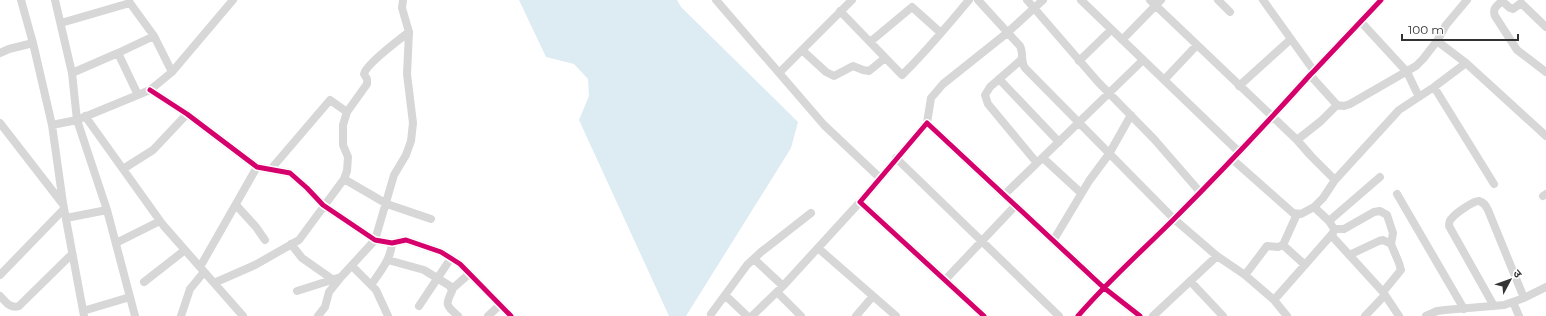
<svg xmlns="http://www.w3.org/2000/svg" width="1546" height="316" viewBox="0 0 1546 316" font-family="Montserrat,'Noto Sans Devanagari',sans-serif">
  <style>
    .water { fill: #ddebf3 }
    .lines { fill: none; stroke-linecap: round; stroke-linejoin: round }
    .street { stroke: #d7d7d7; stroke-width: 8 }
    .cycleway-casing { stroke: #fff; stroke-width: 8 }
    .cycleway { stroke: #d6006c; stroke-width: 5 }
  </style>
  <rect width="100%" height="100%" fill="#fff"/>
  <path class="water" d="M519 0H677L681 7 798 122 791 148 686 316H669L579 120 589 96 588 79 574 64 546 57Z"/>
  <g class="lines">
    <path class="street" d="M21 0 33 43 52 125 63 203 84 316
      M55 0 72 73 77 120 107 210 135 316
      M716 0 824 125 880 178
      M978 0 1020 46C1024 54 1020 61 1025 68L1174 219 1217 256 1245 275 1274 300
      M1027 0 1098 82 1154 139 1200 192
      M1081 0 1239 152
      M1150 0 1297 140 1311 156 1335 180
      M1218 0 1230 12
      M1263 0 1314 71
      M1501 0 1510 8 1513 9 1521 3 1546 27
      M1502 1C1497 6 1492 8 1495 16L1517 50 1546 72
      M840 11 870 42
      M1361 22 1407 72 1419 97
      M61 23 130 3 154 36 172 72
      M941 33 912 7 870 42 902 75C926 52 947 26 969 0
      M1122 40 1161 0
      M1437 41 1446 25 1467 0
      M802 50 826 72 834 76 853 66 863 70 869 71 885 58
      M0 53 9 49 33 43
      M118 53 138 95
      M1022 59 990 87 985 95 988 104 1037 163
      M1079 61 1111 30
      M72 73 118 53 154 36
      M779 73 852 0
      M1310 75 1337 105 1344 106 1350 104 1416 66 1423 59 1437 41 1466 63 1546 136
      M999 79 1059 142
      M1164 80 1197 45
      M1239 86 1291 39
      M1434 87 1494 184
      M150 90 187 114 257 167 290 173 307 188 323 205 375 240 392 243 406 240 441 252 460 264 511 316
      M347 112 367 84V79L364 74C366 64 400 39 409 32
      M85 116 163 225 243 316
      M0 123 62 203
      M927 123 931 98 943 84 1007 33 1043 0
      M52 125 77 120 150 90 172 72 233 0
      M1297 140 1321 121 1337 105
      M896 158 1059 316
      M1043 158 1081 193
      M1232 159 1293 213 1301 214 1314 207 1323 198 1335 180 1399 110 1434 87 1466 63
      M123 169 153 150 187 114
      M344 179 387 204 431 219
      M1397 194 1464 309
      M1004 195 1143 60
      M1543 196 1546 194
      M236 205 256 227 265 240
      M66 218 107 210
      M1329 221 1380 177
      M1334 229H1344L1374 212 1380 211 1387 215 1393 233 1391 244 1399 263 1401 270 1383 292 1399 316
      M1331 235 1383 292
      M1053 241 1089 181 1109 154 1131 115
      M116 243 160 221
      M291 244 302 258 332 279
      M1283 245 1305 265
      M818 248 896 316
      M1349 255 1379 241 1383 240 1391 244
      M754 259 783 286
      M388 260 424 270 450 286 452 291C445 305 446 305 458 316
      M352 266 376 290 388 316
      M200 267 257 167
      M0 275 64 209
      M1245 275 1267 246 1278 247 1283 245 1297 214
      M945 280 1015 206
      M1190 281 1223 316
      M144 282 185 250
      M214 283 255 265 299 240 344 179 347 171 348 157 343 145V125L347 112 330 100 271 169
      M371 285C380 272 391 259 392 243
      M452 289 469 274
      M297 291 341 277 375 240 394 175 406 155 411 141 413 123 407 74 409 32 402 8 403 0
      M777 292 801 316
      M725 295 747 316
      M0 296C6 302 10 309 19 306L72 254
      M1513 302 1519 316
      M419 306 451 258
      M1494 306 1449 226C1449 223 1449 220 1452 218 1456 213 1473 201 1479 201 1484 202 1486 206 1488 210L1524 298
      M83 311 130 297
      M711 314 747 265 761 252 811 213
      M181 316 190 289 204 272
      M318 316 325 307 329 292 341 277
      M488 316 500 305
      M752 316 783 286 860 202
      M856 316 873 296
      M984 316 860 202 927 123 1103 287 1140 316
      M1078 316C1108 281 1142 251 1174 219 1221 172 1266 124 1310 75L1314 71 1381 0
      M1153 316 1217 256
      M1287 316 1274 300 1333 233 1334 229 1329 221 1314 207
      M1365 316 1385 295
      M1426 316 1437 311 1445 310 1504 305 1524 298 1546 287"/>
    <defs>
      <path id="cycleway" d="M150 90 187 114 257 167 290 173 307 188 323 205 375 240 392 243 406 240 441 252 460 264 511 316
        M984 316 860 202 927 123 1103 287 1140 316
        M1078 316C1108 281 1142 251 1174 219 1221 172 1266 124 1310 75L1314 71 1381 0"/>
    </defs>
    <use href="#cycleway" class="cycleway-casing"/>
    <use href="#cycleway" class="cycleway"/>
  </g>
  <g transform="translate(1510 280) rotate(49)" stroke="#ffffff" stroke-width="3" paint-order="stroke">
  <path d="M0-3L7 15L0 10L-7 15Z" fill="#333333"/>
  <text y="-6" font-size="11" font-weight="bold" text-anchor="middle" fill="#333333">उ</text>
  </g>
  <path d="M1402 34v6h116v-6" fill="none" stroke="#333333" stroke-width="2"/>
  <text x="1408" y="34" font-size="12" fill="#333333" stroke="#ffffff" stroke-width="3" paint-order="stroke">100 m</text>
</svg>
